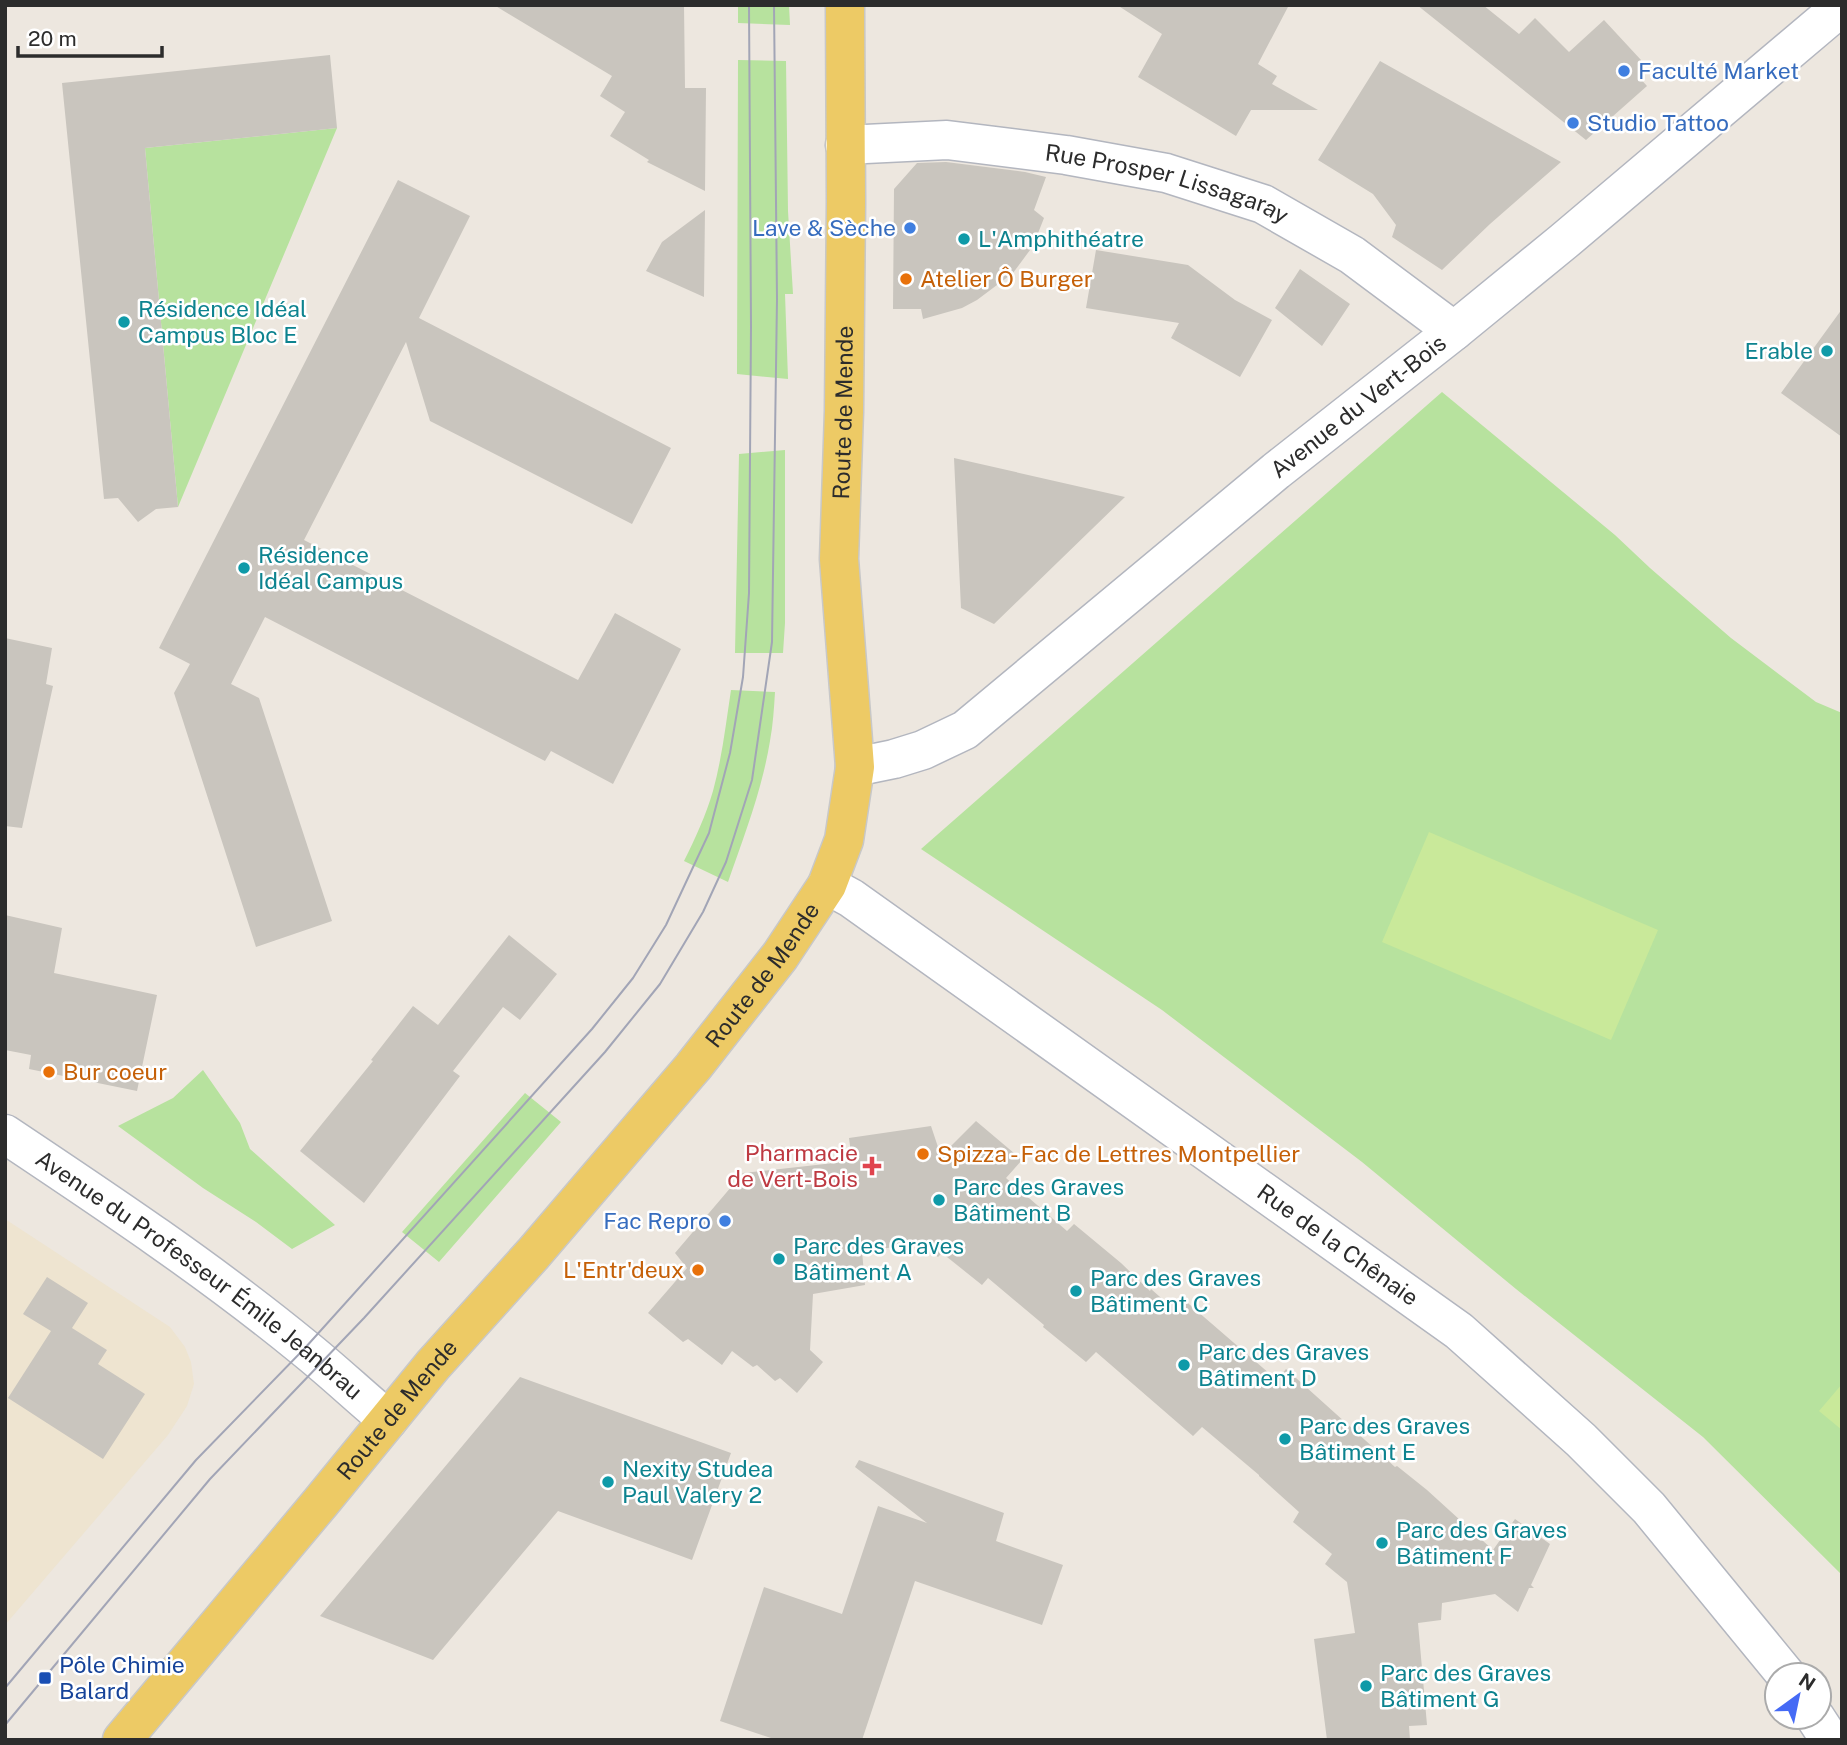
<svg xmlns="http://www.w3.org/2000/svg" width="1847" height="1745" viewBox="0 0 1847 1745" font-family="'Public Sans',sans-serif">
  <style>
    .education { fill: #eee4d0 }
    .green { fill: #b7e29e }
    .pitch { fill: #c9e99a }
    .building { fill: #c9c5be }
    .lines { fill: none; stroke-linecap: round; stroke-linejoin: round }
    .minor-casing { stroke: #b3b6bf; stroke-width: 41 }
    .major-casing { stroke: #c8c8c8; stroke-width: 41 }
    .minor { stroke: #fff; stroke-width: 38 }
    .major { stroke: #edca65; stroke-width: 38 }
    .tram { stroke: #a2a5b6; stroke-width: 2 }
    .shop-dot { fill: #3f7fe0; stroke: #fff; stroke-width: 2.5 }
    .culture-dot { fill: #0f9aa8; stroke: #fff; stroke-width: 2.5 }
    .food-dot { fill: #e8710a; stroke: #fff; stroke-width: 2.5 }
    .health-dot { fill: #e0444e; stroke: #fff; stroke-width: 2.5 }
    .transit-dot { fill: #1a4fb4; stroke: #fff; stroke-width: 2.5 }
    .labels { text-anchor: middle; stroke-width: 5; stroke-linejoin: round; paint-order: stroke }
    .shop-label { font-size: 23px; fill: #366cbe; stroke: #fff; text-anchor: start }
    .street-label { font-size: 23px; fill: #2c2c2c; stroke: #fff }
    .culture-label { font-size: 23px; fill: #0d838f; stroke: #fff; text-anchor: start }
    .food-label { font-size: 23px; fill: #c56008; stroke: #fff; text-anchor: start }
    .health-label { font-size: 23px; fill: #be3a42; stroke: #fff; text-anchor: end }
    .transit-label { font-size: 23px; fill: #164399; stroke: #fff; text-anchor: start }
  </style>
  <rect width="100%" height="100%" fill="#ede7df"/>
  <path class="education" d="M5 1219 170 1327 185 1347 191 1362 194 1384 187 1406 168 1435 5 1625Z"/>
  <path class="green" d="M738 5H789L790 25 738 23Z
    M738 60 786 61 788 211 793 294H785L788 379 737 374Z
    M337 128 178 507 145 148Z
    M1442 392 1615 535 1650 568 1731 638 1816 702 1842 713V1575L1703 1437 1516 1289 1362 1162 1162 1010 921 849Z
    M785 450V623L783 653H735L739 454Z
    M731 690 775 692C774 708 773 725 770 741 762 790 744 836 728 882L684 861C695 839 706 815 713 791 722 758 726 723 731 690Z
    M203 1070 240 1123 250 1149 335 1225 292 1249 256 1222 203 1188 118 1126 173 1098Z
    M525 1093 561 1122 439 1262 402 1232Z"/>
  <path class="pitch" d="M1429 832 1658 930 1611 1040 1382 942Z
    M1842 1384V1430L1819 1411Z"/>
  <path class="building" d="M494 5H684L685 88H706L705 191 647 162 649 160 610 136 625 112 600 96 612 76Z
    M1117 5H1289L1258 64 1277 76 1272 84 1318 110H1251L1236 136 1138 77 1162 34Z
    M1417 5H1483L1519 34 1535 18 1569 52 1604 20 1641 60 1638 76 1647 86 1586 140Z
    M330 55 337 128 145 148 178 507 156 509 138 522 118 498 104 499 62 83Z
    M1380 61 1561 162 1490 224 1442 270 1392 237 1396 225 1373 194 1318 160Z
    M946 162 1025 172 1046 177 1034 210 1044 218 1033 246 1013 273 977 300 962 308 923 319 921 309H893L894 189 917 163Z
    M398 180 470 216 419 318 671 448 632 524 430 421 406 342 304 540 578 680 615 613 681 649 613 784 551 751 545 761 265 617 231 684 259 698 332 921 256 947 174 693 190 664 159 648Z
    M705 210 704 297 646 271 662 242Z
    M1096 250 1188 265 1235 300 1272 320 1240 377 1171 338 1179 323 1086 308Z
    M1300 269 1350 304 1322 346 1275 308Z
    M1842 309V437L1781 393Z
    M954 458 1125 497 994 624 961 608Z
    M5 638 52 648 46 684 53 686 22 828 5 826Z
    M5 915 62 928 54 973 157 995 137 1091 29 1069 31 1055 5 1050Z
    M509 935 557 974 520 1020 503 1007 453 1071 460 1076 364 1203 300 1151 373 1061 371 1060 413 1006 438 1025Z
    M976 1121 1022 1160 1006 1178 1067 1231 1074 1224 1121 1263 1150 1291 1151 1289 1168 1304 1182 1298 1277 1380 1286 1369 1395 1467 1397 1466 1427 1490 1493 1550 1515 1519 1550 1544 1531 1585 1534 1588H1529L1518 1612 1495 1594 1442 1603 1441 1620 1418 1623 1427 1725 1409 1726 1410 1740H1327L1314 1639 1355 1633 1347 1582 1325 1564 1332 1554 1293 1522 1299 1512 1259 1476V1475L1202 1427 1193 1436 1096 1352 1086 1362 1043 1327 1044 1325 988 1278 982 1285 942 1253 938 1257 921 1244 862 1251 865 1285 813 1294 810 1350 823 1362 797 1393 780 1378 775 1381 757 1365 753 1367 732 1351 722 1365 688 1339 683 1342 648 1313 687 1268 675 1253 743 1173 852 1161 849 1138 931 1126 941 1156Z
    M47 1277 88 1303 72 1328 107 1350 98 1364 145 1394 103 1459 8 1398 51 1331 23 1314Z
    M520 1377 731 1453 692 1560 558 1511 433 1660 320 1616Z
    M859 1460 1004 1513 996 1541 1063 1565 1042 1625 915 1581 862 1740H777L720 1721 764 1587 842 1614 878 1506 927 1523 855 1467Z"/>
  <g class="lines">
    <defs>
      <g id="minor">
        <path id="s1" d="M845 145 947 140 1066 155 1166 173 1263 204 1352 255 1454 331"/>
        <path id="s2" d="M855 767 894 759 923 750 965 730 1276 471 1454 331 1564 241 1842 6"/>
        <path id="s3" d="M827 885 851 898 1459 1331 1581 1440 1649 1508 1786 1675"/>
        <path id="s4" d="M5 1134C107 1202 209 1270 303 1347 332 1370 359 1396 388 1420"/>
        <path d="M1815 1717 1830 1740"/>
      </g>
      <g id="major">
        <path id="s5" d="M122 1740 321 1502 433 1365 533 1254 693 1067 780 956 827 885 844 840 855 767 839 559 844 411 846 202 845 5"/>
      </g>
    </defs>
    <use href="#minor" class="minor-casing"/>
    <use href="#major" class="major-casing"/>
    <use href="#minor" class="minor"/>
    <use href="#major" class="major"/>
    <path class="tram" d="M5 1688 196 1460 305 1348 592 1029 633 978 666 925 709 833 730 753 743 677 749 593 751 326 749 5
      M5 1725 210 1479 364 1318 605 1052 660 984 703 912 726 862 752 780 772 642 777 299 774 5"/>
  </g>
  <g class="shop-dot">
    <circle cx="1624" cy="71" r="7"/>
    <circle cx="1573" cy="123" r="7"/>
    <circle cx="910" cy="228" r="7"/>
    <circle cx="725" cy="1221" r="7"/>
  </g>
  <g class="culture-dot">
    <circle cx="964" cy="239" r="7"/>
    <circle cx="124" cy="322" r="7"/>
    <circle cx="1827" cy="351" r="7"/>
    <circle cx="244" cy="568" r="7"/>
    <circle cx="939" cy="1200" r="7"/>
    <circle cx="779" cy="1259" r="7"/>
    <circle cx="1076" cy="1291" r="7"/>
    <circle cx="1184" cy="1365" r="7"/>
    <circle cx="1285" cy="1439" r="7"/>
    <circle cx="608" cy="1482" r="7"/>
    <circle cx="1382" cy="1543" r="7"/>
    <circle cx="1366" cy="1686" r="7"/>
  </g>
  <g class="food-dot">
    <circle cx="906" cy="279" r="7"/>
    <circle cx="49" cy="1072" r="7"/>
    <circle cx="923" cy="1154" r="7"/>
    <circle cx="698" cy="1270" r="7"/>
  </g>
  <path class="health-dot" d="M868.5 1155.5h7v7h7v7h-7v7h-7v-7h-7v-7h7z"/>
  <rect class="transit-dot" x="38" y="1671" width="14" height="14" rx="3.5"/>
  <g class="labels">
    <g class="shop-label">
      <text x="1638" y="79">Faculté Market</text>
      <text x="1587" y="131">Studio Tattoo</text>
      <text x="896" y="236" text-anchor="end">Lave &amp; Sèche</text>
      <text x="711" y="1229" text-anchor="end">Fac Repro</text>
    </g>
    <g class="street-label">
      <text dy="8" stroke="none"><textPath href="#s1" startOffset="327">Rue Prosper Lissagaray</textPath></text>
      <text dy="8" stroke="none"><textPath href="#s2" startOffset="626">Avenue du Vert-Bois</textPath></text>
      <text dy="8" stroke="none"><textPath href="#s5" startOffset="1586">Route de Mende</textPath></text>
      <text dy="8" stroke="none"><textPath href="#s5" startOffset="998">Route de Mende</textPath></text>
      <text dy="8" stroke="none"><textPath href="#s3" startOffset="625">Rue de la Chênaie</textPath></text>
      <text dy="8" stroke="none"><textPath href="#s4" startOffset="240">Avenue du Professeur Émile Jeanbrau</textPath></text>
      <text dy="8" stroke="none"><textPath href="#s5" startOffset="430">Route de Mende</textPath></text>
    </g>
    <g class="culture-label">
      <text x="978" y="247">L'Amphithéatre</text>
      <text x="138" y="317">Résidence Idéal<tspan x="138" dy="26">Campus Bloc E</tspan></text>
      <text x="1813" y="359" text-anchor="end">Erable</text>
      <text x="258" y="563">Résidence<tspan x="258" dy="26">Idéal Campus</tspan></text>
      <text x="953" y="1195">Parc des Graves<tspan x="953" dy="26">Bâtiment B</tspan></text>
      <text x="793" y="1254">Parc des Graves<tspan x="793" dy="26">Bâtiment A</tspan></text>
      <text x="1090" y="1286">Parc des Graves<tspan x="1090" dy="26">Bâtiment C</tspan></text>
      <text x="1198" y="1360">Parc des Graves<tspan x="1198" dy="26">Bâtiment D</tspan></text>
      <text x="1299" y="1434">Parc des Graves<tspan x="1299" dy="26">Bâtiment E</tspan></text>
      <text x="622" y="1477">Nexity Studea<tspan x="622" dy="26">Paul Valery 2</tspan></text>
      <text x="1396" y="1538">Parc des Graves<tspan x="1396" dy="26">Bâtiment F</tspan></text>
      <text x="1380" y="1681">Parc des Graves<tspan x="1380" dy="26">Bâtiment G</tspan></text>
    </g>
    <g class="food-label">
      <text x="920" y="287">Atelier Ô Burger</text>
      <text x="63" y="1080">Bur coeur</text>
      <text x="937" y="1162">Spizza - Fac de Lettres Montpellier</text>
      <text x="684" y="1278" text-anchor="end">L'Entr'deux</text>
    </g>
    <g class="health-label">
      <text x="858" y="1161">Pharmacie<tspan x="858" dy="26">de Vert-Bois</tspan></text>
    </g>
    <g class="transit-label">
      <text x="59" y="1673">Pôle Chimie<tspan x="59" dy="26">Balard</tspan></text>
    </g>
  </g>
  <rect width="1847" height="1745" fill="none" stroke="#2c2c2c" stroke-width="14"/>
  <g transform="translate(1798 1696) rotate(33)"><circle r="33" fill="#ffffff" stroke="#ababab" stroke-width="2"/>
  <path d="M0-5L12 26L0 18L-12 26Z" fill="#456af5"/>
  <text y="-10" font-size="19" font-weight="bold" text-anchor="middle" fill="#2c2c2c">N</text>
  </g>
  <path d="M18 46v10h144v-10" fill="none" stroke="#2c2c2c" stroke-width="3.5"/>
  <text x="28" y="46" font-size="21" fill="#2c2c2c" stroke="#ffffff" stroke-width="5" paint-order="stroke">20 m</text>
</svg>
